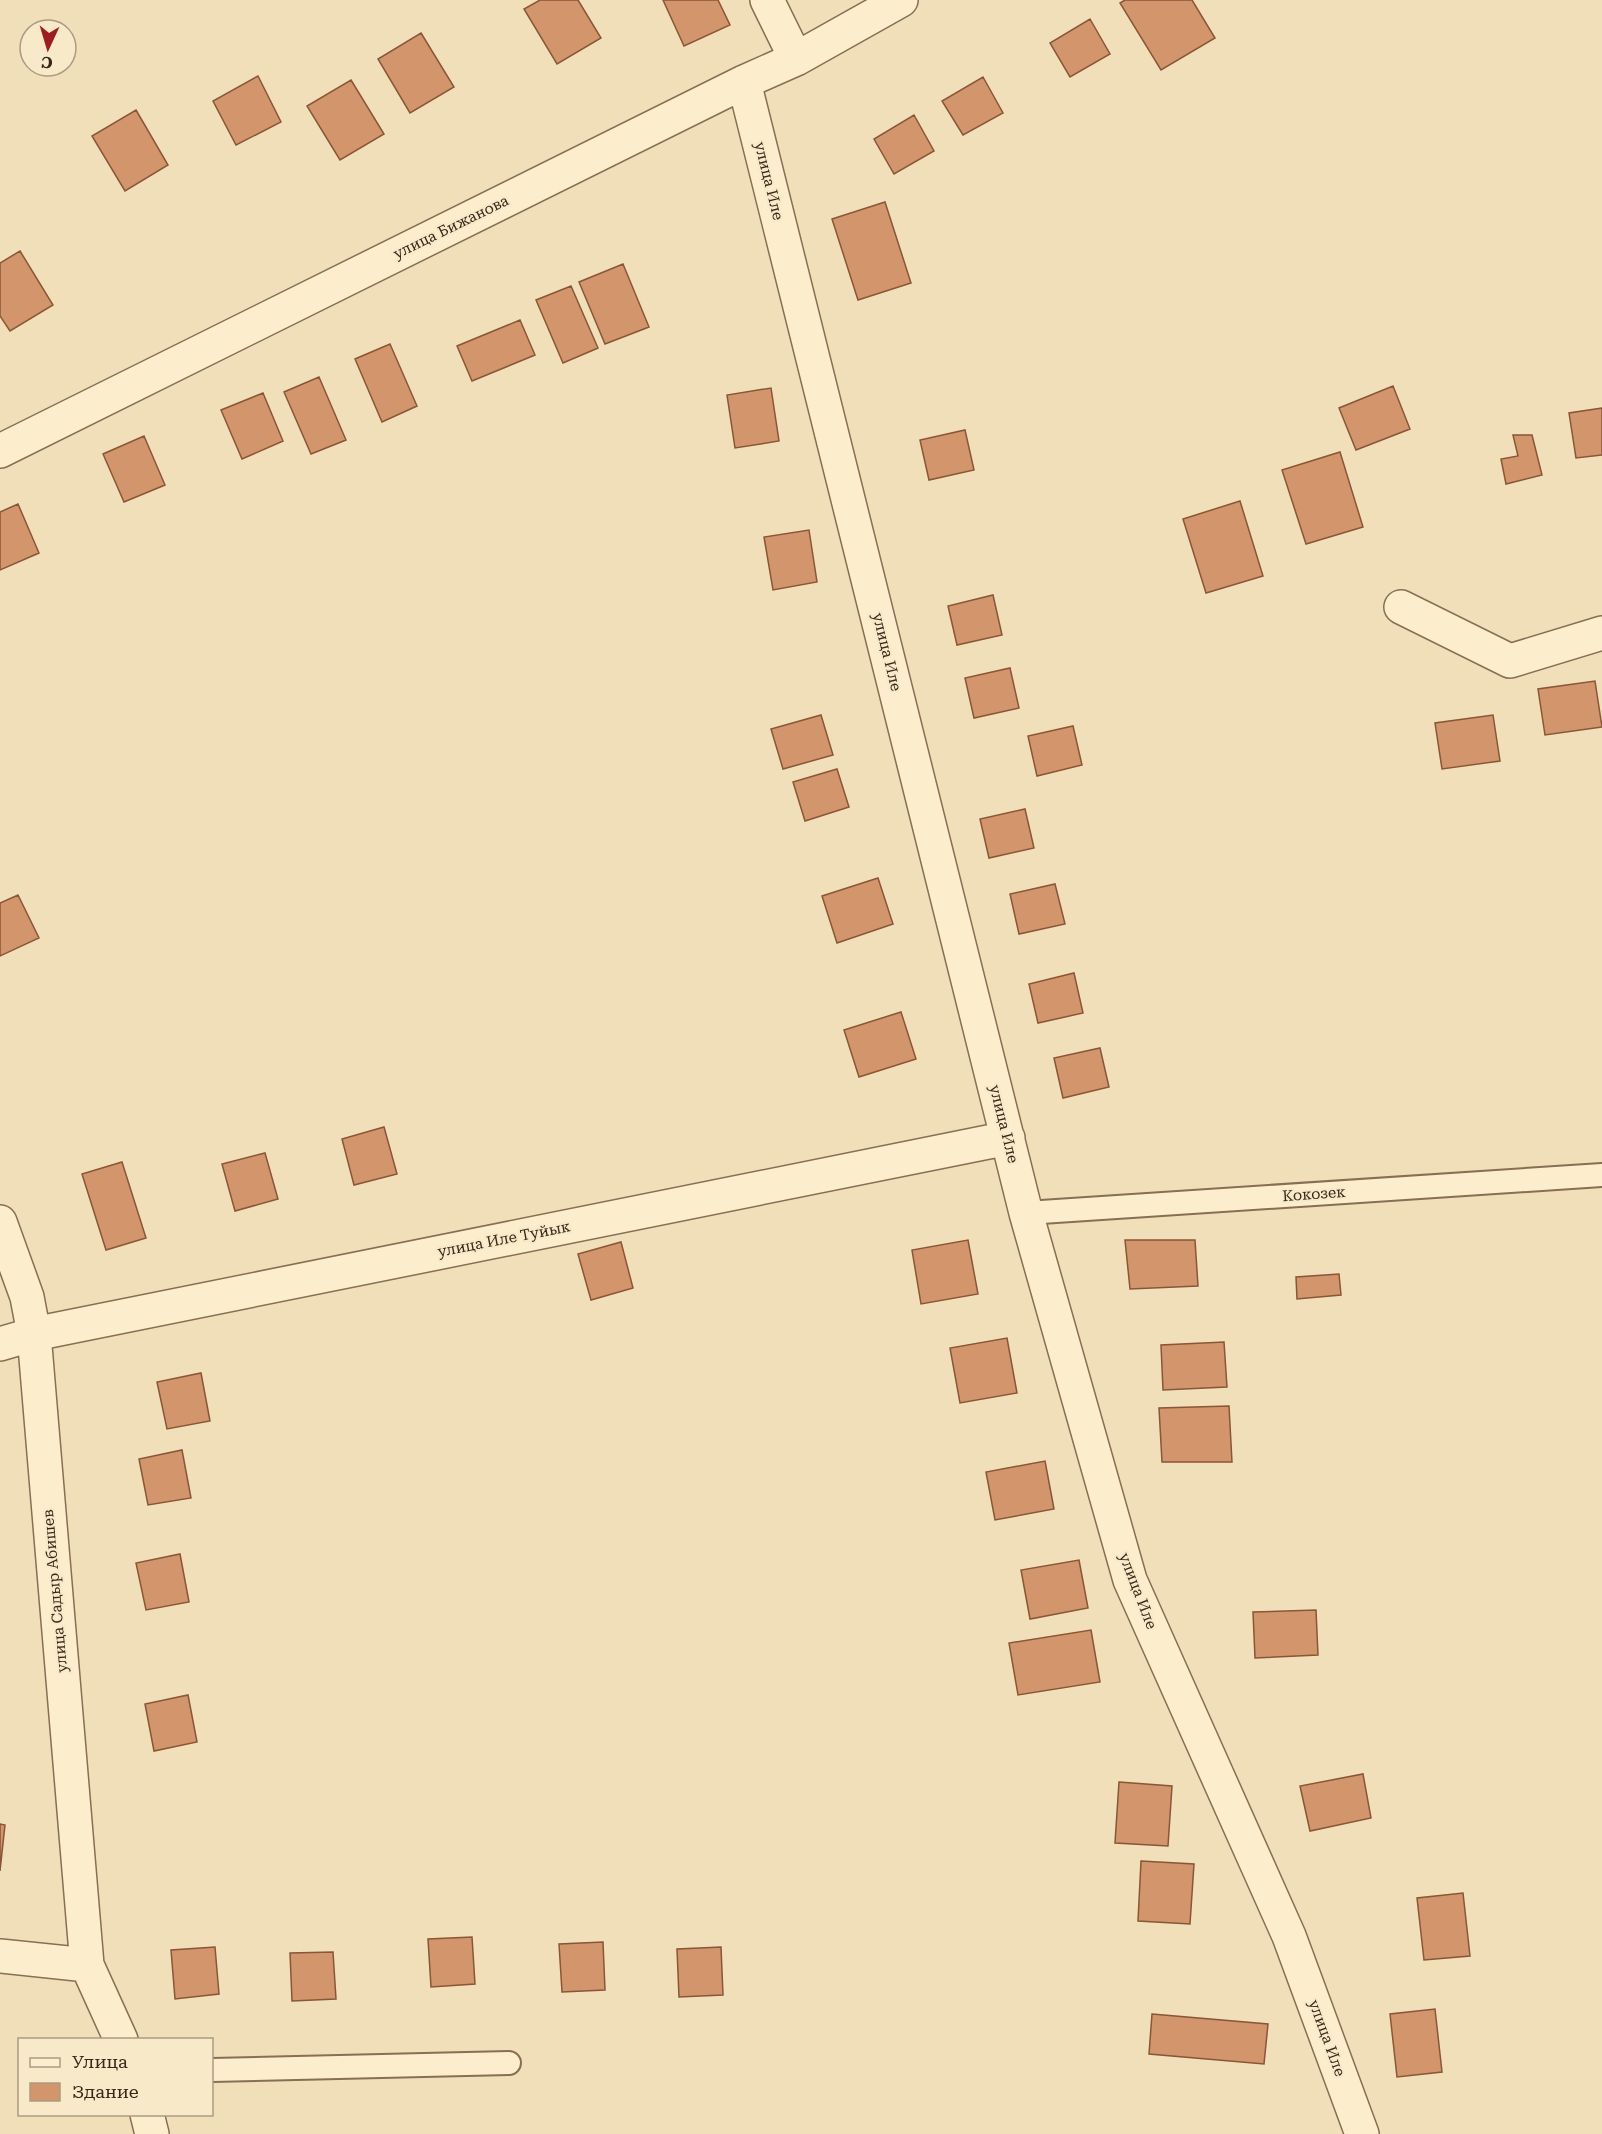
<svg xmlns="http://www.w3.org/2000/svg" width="1602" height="2134" viewBox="0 0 1602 2134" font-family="'Roboto Serif',serif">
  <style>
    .building { fill: #d2956c; stroke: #895637; stroke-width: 1.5 }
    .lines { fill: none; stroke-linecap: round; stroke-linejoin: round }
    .lane-casing { stroke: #886e53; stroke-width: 26 }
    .street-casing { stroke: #886e53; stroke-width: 36 }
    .lane { stroke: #fcedcd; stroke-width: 22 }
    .street { stroke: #fcedcd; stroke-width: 33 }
    .labels { text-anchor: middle; stroke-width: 4.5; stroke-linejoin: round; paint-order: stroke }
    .street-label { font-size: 15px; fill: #362719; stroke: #f8eac9 }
  </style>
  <rect width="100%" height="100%" fill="#f1dfb9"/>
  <path class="building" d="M540 0H578L601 38 557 64 524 9Z
    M663 0H718L730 25 684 46Z
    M1125 0H1192L1215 38 1161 70 1120 3Z
    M1090 19 1110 54 1070 77 1050 43Z
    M421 33 454 87 410 113 378 59Z
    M258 76 281 122 236 145 213 101Z
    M983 77 1003 113 963 135 942 101Z
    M351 80 384 134 340 160 307 106Z
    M136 110 168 165 125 191 92 136Z
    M914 115 934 151 894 174 874 139Z
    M885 202 911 283 858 300 832 219Z
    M20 251 53 305 10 331 0 316V263Z
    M623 264 649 327 605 344 579 282Z
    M571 286 598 348 563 363 536 300Z
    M520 320 535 355 472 381 457 346Z
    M390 344 417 406 382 422 355 359Z
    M319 377 346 440 311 454 284 392Z
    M1393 386 1410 429 1356 450 1339 408Z
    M771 388 779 441 735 448 727 395Z
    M263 393 283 441 242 459 221 410Z
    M1602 408V455L1576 458 1569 413Z
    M965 430 974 470 929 480 920 440Z
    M1513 435H1532L1542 475 1506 484 1501 459 1518 456Z
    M144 436 165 485 124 502 103 454Z
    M1340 452 1363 527 1306 544 1282 470Z
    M1240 501 1263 576 1206 593 1183 519Z
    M18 504 39 553 0 570V512Z
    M809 530 817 582 773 590 764 537Z
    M993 595 1002 635 957 645 948 606Z
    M1010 668 1019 708 974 718 965 678Z
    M1595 681 1602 727 1545 735 1538 689Z
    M821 715 833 755 783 769 771 729Z
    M1493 715 1500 761 1442 769 1435 723Z
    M1073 726 1082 765 1037 776 1028 736Z
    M837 769 849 807 805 821 793 782Z
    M1025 809 1034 848 989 858 980 819Z
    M878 878 893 924 837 943 822 896Z
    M1055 884 1065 924 1019 934 1010 894Z
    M18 895 39 938 0 956V903Z
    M1074 973 1083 1013 1038 1023 1029 984Z
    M901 1012 916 1059 859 1077 844 1030Z
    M1100 1048 1109 1087 1063 1098 1054 1058Z
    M384 1127 397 1174 354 1185 342 1139Z
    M265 1153 278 1199 235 1211 222 1164Z
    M122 1162 146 1238 106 1250 82 1174Z
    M968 1240 978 1294 921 1304 912 1250Z
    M1125 1240H1195L1198 1286 1130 1289Z
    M621 1242 633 1288 591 1300 578 1254Z
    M1339 1274 1341 1295 1297 1299 1296 1277Z
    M1007 1338 1017 1393 960 1403 950 1348Z
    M1224 1342 1227 1387 1163 1390 1161 1345Z
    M201 1373 210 1421 167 1429 157 1382Z
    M1229 1406 1232 1462H1162L1159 1408Z
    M182 1450 191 1498 148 1505 139 1459Z
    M1045 1461 1054 1509 995 1520 986 1472Z
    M180 1554 189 1602 146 1610 136 1563Z
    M1079 1560 1088 1608 1030 1619 1021 1570Z
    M1316 1610 1318 1655 1255 1658 1253 1612Z
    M1091 1630 1100 1682 1018 1695 1009 1643Z
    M188 1695 197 1742 154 1751 145 1704Z
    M1363 1774 1371 1818 1310 1831 1300 1786Z
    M1119 1782 1172 1786 1168 1846 1115 1843Z
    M0 1824 5 1825 0 1871Z
    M1141 1861 1194 1864 1190 1924 1138 1921Z
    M1463 1893 1470 1956 1424 1960 1417 1898Z
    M472 1937 475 1984 431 1987 428 1939Z
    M603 1942 605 1990 562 1992 559 1944Z
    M215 1947 219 1994 175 1999 171 1950Z
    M721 1947 723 1995 679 1997 677 1949Z
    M333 1952 336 1999 292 2001 290 1953Z
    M1435 2009 1442 2072 1397 2077 1390 2014Z
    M1152 2014 1268 2024 1264 2064 1149 2054Z"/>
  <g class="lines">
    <defs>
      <path id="lane" d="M1026 1213 1602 1175
        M212 2070 509 2063"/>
      <path id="street" d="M767 0 796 59
        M744 82 1026 1213 1130 1580 1289 1936 1362 2134
        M0 451 744 82 796 59 901 0
        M1401 607 1510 661 1602 633
        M0 1222 27 1297 34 1334 87 1965 121 2040
        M0 1344 34 1334 1008 1138
        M0 1956 87 1965
        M147 2114 152 2134"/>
    </defs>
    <use href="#lane" class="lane-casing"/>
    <use href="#street" class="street-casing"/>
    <use href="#lane" class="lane"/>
    <use href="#street" class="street"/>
  </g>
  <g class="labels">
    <g class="street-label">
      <text transform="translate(769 181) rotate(76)" y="5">улица Иле</text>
      <text transform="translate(451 227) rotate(-26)" y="5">улица Бижанова</text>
      <text transform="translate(887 652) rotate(76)" y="5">улица Иле</text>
      <text transform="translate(1004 1124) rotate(76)" y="5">улица Иле</text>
      <text transform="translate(1314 1194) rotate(-4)" y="5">Кокозек</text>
      <text transform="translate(504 1239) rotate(-11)" y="5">улица Иле Туйык</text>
      <text transform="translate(55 1591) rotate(-95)" y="5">улица Садыр Абишев</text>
      <text transform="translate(1138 1591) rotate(69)" y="5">улица Иле</text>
      <text transform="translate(1327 2038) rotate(70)" y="5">улица Иле</text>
    </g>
  </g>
  <rect x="18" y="2038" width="195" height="78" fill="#f8eac9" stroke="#aa9c83" stroke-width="1.5"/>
  <rect x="30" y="2058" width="30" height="9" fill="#fcedcd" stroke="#aa9c83" stroke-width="1.5"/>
  <text x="72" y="2068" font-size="18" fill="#362719">Улица</text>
  <rect x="30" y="2083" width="30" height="18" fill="#d2956c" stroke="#aa9c83" stroke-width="1.5"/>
  <text x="72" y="2098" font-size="18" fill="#362719">Здание</text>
  <g transform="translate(48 48) rotate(184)"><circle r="28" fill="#f8eac9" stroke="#aa9c83" stroke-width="1.5"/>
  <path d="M0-4.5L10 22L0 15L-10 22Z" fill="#9c1e21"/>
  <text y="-9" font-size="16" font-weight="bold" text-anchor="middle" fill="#362719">С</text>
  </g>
</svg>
